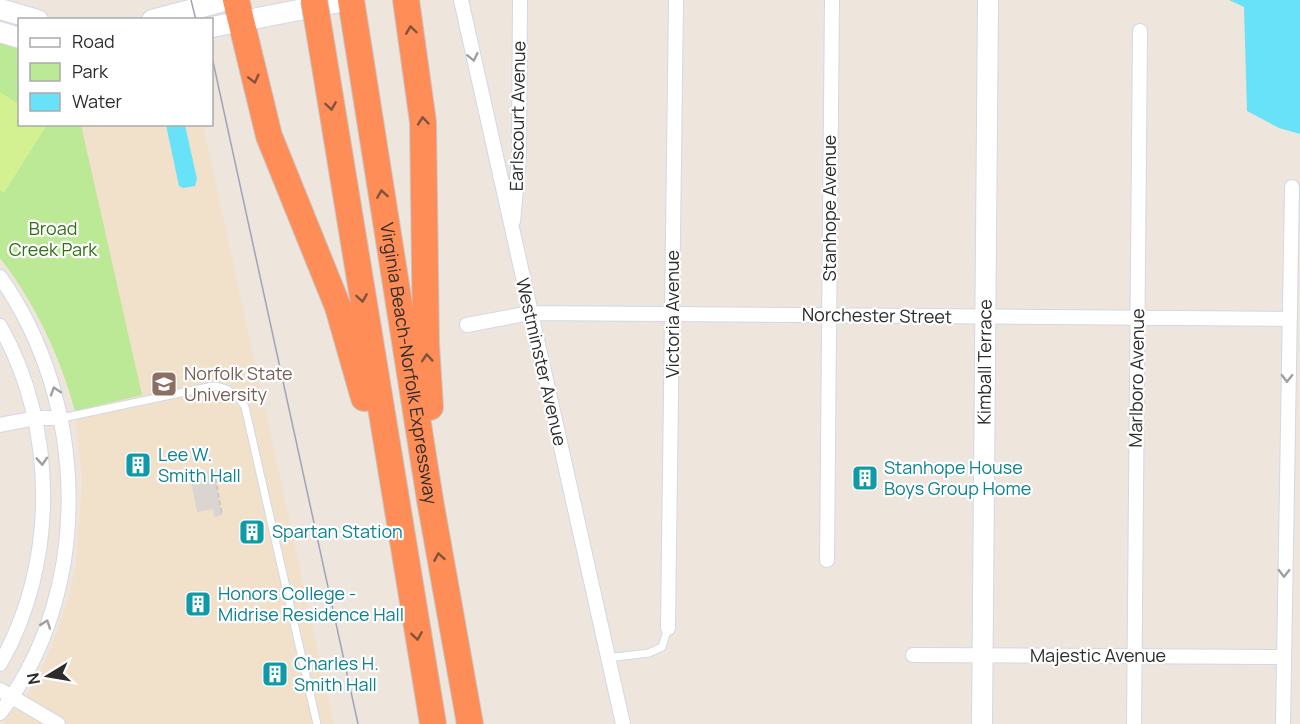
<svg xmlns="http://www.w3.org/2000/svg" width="1300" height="724" viewBox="0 0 1300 724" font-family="Manrope,sans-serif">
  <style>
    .education { fill: #f1e1cb }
    .green { fill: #bbe995 }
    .pitch { fill: #d3f190 }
    .plaza { fill: #dad5d0 }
    .water { fill: #68e2f8 }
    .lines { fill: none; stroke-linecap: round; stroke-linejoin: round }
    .lane-casing { stroke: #d2d8e5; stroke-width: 9 }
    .street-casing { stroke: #d2d8e5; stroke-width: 16 }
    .secondary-casing { stroke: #d2d8e5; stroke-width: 22 }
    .highway-casing { stroke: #c8c8c8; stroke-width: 28 }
    .path { stroke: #c8c8c8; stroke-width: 2; stroke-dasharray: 4.5 3; stroke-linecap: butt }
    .lane { stroke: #fff; stroke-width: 7 }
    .street { stroke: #fff; stroke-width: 14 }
    .secondary { stroke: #fff; stroke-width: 20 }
    .highway { stroke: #ff8d57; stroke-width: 26 }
    .tram { stroke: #9fa5b7; stroke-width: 1.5 }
    .highway-bridge-casing { stroke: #c8c8c8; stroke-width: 28; stroke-linecap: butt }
    .highway-bridge { stroke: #ff8d57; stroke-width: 26 }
    .oneway { stroke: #80533d }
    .oneway2 { stroke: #a0a0a0 }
    .labels { text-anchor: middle; stroke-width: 4.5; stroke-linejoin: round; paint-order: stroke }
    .street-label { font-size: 18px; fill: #2c2c2c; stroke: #fff }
    .park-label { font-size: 18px; fill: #327015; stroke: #fff }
    .education-label { font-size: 18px; fill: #785e54; stroke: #fff; text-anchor: start }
    .culture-label { font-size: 18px; fill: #0d838f; stroke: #fff; text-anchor: start }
  </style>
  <rect width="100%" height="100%" fill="#eee5dd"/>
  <path class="education" d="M0 44 20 124 203 125 334 724H2L31 689 47 657 68 600 76 564 82 482 75 411 62 368 40 319 20 283 0 256Z"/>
  <path class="green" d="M0 43 19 48 20 124 81 125 142 395 75 411C60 356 35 303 0 258Z"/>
  <path class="pitch" d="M0 92 19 104 20 124 47 125 4 193 0 190Z"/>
  <path class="plaza" d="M214 471 222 515 214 517 213 509 197 512 191 481 206 478 205 472Z"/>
  <path class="water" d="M1229 0H1300V134L1279 128 1247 111 1244 7Z
    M166 125H185L197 179 195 186 183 188 179 186Z"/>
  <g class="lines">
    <defs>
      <path id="lane" d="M62 418 213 386C229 388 237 394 245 407L317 724
        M607 658 649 653 662 647 668 628"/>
      <path id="street" d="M461 0 623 724
        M513 221 519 157 520 0
        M0 277C88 401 95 590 0 713
        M467 325 530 313 1288 319
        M0 326C57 427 58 563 0 664
        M0 425 36 418H62
        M827 560 832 0
        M668 628 676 0
        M913 655 1283 657
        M0 690 58 724
        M1134 724 1140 31
        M1283 724 1292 187"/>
      <g id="secondary">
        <path d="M0 9 38 20"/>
        <path d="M152 20 228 0"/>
        <path d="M212 27 350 0"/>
        <path d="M0 32 20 38"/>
        <path id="s1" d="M982 724 988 0"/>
      </g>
      <g id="highway">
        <path d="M236 0 269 136 338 307 364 398"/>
        <path id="s2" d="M351 0 430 500 470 724"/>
        <path d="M406 0 423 122 426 344 430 407"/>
        <path d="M322 48 433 724"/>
      </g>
    </defs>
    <use href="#lane" class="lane-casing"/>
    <use href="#street" class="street-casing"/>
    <use href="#secondary" class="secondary-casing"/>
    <use href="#highway" class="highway-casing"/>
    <path class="path" d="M214 471 222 515"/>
    <use href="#lane" class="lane"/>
    <use href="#street" class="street"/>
    <use href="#secondary" class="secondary"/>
    <use href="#highway" class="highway"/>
    <path class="tram" d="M191 0 196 20
      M212 57 358 724"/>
    <defs>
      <path id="highway-bridge" d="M314 0 322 48"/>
    </defs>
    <use href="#highway-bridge" class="highway-bridge-casing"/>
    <use href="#highway-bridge" class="highway-bridge"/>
  </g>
  <defs><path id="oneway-chevron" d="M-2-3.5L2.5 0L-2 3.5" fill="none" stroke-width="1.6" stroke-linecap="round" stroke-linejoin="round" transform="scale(1.5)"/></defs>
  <g class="oneway">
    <use href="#oneway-chevron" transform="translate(411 30) rotate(-98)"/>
    <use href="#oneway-chevron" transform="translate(254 79) rotate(76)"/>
    <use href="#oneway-chevron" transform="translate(331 106) rotate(81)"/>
    <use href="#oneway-chevron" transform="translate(423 121) rotate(-95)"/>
    <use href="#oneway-chevron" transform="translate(382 194) rotate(-99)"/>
    <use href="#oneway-chevron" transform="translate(362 298) rotate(81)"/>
    <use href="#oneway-chevron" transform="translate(427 358) rotate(-94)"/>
    <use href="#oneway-chevron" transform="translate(439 557) rotate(-100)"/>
    <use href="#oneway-chevron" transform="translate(417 636) rotate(81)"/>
  </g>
  <g class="oneway2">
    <use href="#oneway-chevron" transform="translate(473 57) rotate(78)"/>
    <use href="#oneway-chevron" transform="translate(1287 378) rotate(91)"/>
    <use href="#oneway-chevron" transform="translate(55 391) rotate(-108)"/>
    <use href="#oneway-chevron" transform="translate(42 461) rotate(86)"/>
    <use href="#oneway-chevron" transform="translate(1284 573) rotate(91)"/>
    <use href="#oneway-chevron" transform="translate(46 624) rotate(-71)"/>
  </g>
  <defs>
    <symbol id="university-square" viewBox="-11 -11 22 22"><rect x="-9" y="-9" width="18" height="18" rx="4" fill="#8d6e63" stroke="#fff"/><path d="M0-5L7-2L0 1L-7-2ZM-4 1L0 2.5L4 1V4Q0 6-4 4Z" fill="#fff"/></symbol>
    <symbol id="building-square" viewBox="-11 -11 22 22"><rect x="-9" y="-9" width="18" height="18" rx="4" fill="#0f9aa8" stroke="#fff"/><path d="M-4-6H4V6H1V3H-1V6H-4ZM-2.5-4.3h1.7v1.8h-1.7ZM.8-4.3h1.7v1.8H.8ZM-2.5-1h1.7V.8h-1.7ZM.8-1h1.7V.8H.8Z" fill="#fff"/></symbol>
  </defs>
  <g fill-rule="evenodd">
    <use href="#university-square" x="149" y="369" width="30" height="30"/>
    <use href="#building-square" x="123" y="450" width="30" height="30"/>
    <use href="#building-square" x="850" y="463" width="30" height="30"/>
    <use href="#building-square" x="237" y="517" width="30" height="30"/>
    <use href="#building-square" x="183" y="589" width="30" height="30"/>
    <use href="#building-square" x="260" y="659" width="30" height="30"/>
  </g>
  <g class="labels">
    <g class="street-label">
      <text transform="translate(518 116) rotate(-89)" y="6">Earlscourt Avenue</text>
      <text transform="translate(830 208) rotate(-90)" y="6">Stanhope Avenue</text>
      <text transform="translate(673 314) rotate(-90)" y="6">Victoria Avenue</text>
      <text transform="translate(877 316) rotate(1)" y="6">Norchester Street</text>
      <text dy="6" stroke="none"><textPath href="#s2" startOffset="368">Virginia Beach-Norfolk Expressway</textPath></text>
      <text transform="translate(541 362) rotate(77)" y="6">Westminster Avenue</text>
      <text dy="6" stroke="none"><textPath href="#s1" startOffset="362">Kimball Terrace</textPath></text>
      <text transform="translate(1137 378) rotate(-89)" y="6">Marlboro Avenue</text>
      <text x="1098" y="662">Majestic Avenue</text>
    </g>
    <g class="park-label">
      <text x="53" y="235">Broad<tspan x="53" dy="21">Creek Park</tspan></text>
    </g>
    <g class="education-label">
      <text x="184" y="380">Norfolk State<tspan x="184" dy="21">University</tspan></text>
    </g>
    <g class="culture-label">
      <text x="158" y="461">Lee W.<tspan x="158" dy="21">Smith Hall</tspan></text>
      <text x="884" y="474">Stanhope House<tspan x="884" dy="21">Boys Group Home</tspan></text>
      <text x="272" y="538">Spartan Station</text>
      <text x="218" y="600">Honors College -<tspan x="218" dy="21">Midrise Residence Hall</tspan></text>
      <text x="294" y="670">Charles H.<tspan x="294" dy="21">Smith Hall</tspan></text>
    </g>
  </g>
  <rect x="18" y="18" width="195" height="108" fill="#ffffff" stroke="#ababab" stroke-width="1.5"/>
  <rect x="30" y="38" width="30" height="9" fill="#ffffff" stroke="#ababab" stroke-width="1.5"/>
  <text x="72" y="48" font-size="18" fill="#2c2c2c">Road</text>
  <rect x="30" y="63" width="30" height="18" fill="#bbe995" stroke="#ababab" stroke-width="1.5"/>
  <text x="72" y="78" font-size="18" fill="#2c2c2c">Park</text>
  <rect x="30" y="93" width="30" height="18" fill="#68e2f8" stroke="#ababab" stroke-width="1.5"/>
  <text x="72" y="108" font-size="18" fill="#2c2c2c">Water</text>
  <g transform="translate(48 676) rotate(259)" stroke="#ffffff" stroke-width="4.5" paint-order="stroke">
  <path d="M0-4.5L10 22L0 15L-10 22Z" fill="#2c2c2c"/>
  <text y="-9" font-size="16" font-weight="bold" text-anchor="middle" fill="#2c2c2c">N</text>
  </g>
</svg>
